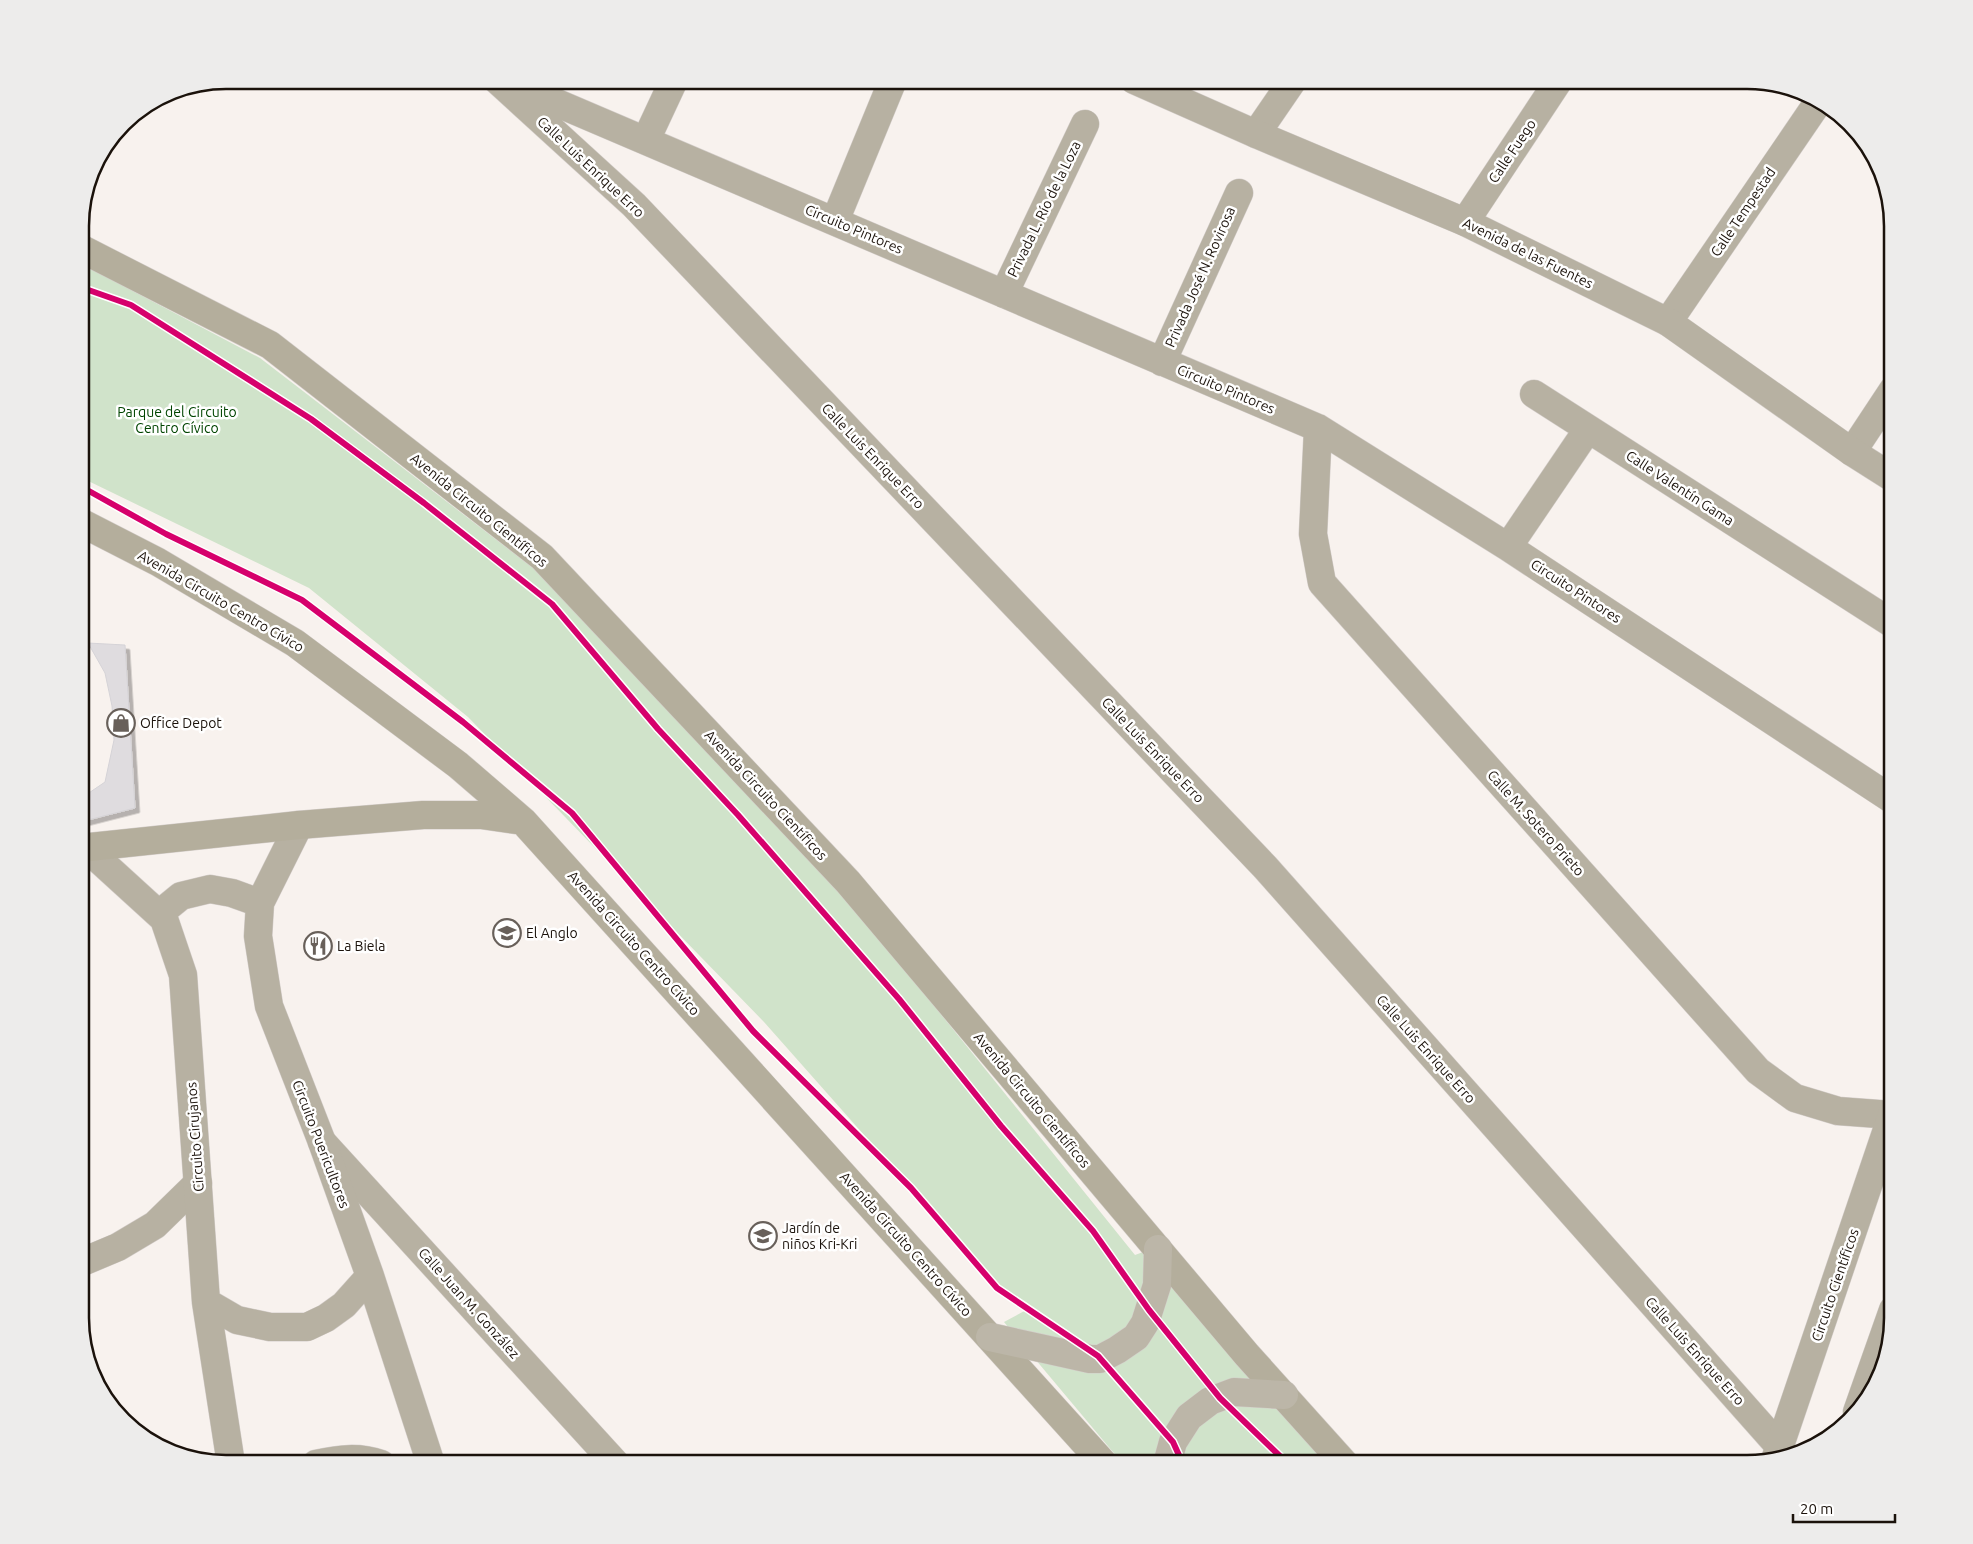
<svg xmlns="http://www.w3.org/2000/svg" width="1973" height="1544" viewBox="0 0 1973 1544" font-family="Ubuntu,sans-serif">
  <style>
    .green { fill: #d0e3ca }
    .building { fill: #dfdcdf; stroke: #d5d3d7; filter: url(#shadow) }
    .lines { fill: none; stroke-linecap: round; stroke-linejoin: round }
    .minor-casing { stroke: #d4cecb; stroke-width: 29 }
    .tertiary-casing { stroke: #d4cecb; stroke-width: 29 }
    .secondary-casing { stroke: #d4cecb; stroke-width: 29 }
    .primary-casing { stroke: #d4cecb; stroke-width: 29 }
    .minor { stroke: #b7b1a2; stroke-width: 28 }
    .tertiary { stroke: #b7b1a2; stroke-width: 28 }
    .secondary { stroke: #b4ae9c; stroke-width: 28 }
    .primary { stroke: #bcb6a8; stroke-width: 28 }
    .cycleway-casing { stroke: #fff; stroke-width: 9 }
    .cycleway { stroke: #d6006c; stroke-width: 6 }
    .labels { text-anchor: middle; stroke-width: 5; stroke-linejoin: round; paint-order: stroke }
    .street-label { font-size: 14px; fill: #1b120b; stroke: #fff }
    .park-label { font-size: 14px; fill: #004500; stroke: #fff }
    .poi-label { font-size: 14px; fill: #1b120b; stroke: #fff; text-anchor: start }
    .rim { fill: none; stroke: #1b120b; stroke-width: 2.5 }
  </style>
  <defs>
    <filter id="shadow"><feDropShadow dx="4.5" dy="4.5" stdDeviation="0" flood-color="#0004"/></filter>
  </defs>
  <rect width="100%" height="100%" fill="#f8f2ee"/>
  <path class="green" d="M80 263 260 358 533 568 840 889 1135 1255 1143 1252 1328 1464H1123L1004 1322 1028 1309 997 1288 911 1188 764 1022 468 717 309 588 80 477Z"/>
  <path class="building" d="M88 643 125 645 135 808 80 822V799L105 782 114 740 112 706 105 673Z"/>
  <g class="lines">
    <defs>
      <path id="minor" d="M497 80 634 205 1265 867 1780 1447
        M508 82 1318 428 1508 547 1893 800
        M1256 134 1293 80
        M646 140 674 80
        M835 221 893 80
        M1465 222 1559 80
        M1004 294 1085 124
        M1668 322 1819 101
        M1162 362 1239 193
        M1534 394 1893 624
        M1318 428 1313 534 1322 583 1758 1071 1795 1098 1838 1111 1892 1115
        M1852 452 1893 390
        M1508 547 1588 429
        M322 1142 616 1464
        M80 1263 118 1247 155 1225 198 1183"/>
      <path id="tertiary" d="M1134 80 1256 134 1465 222 1668 322 1852 452 1893 478
        M299 825 260 903 258 936 269 1006 322 1142 370 1276 431 1464
        M85 847 164 919 183 975 206 1302 231 1464
        M159 914 181 896 210 889 232 893 260 903
        M206 1302 237 1320 270 1327H307L326 1318 344 1305 370 1276
        M1857 1412 1893 1310
        M1776 1457 1893 1112
        M316 1464C339 1459 358 1456 381 1464"/>
      <path id="secondary" d="M80 248 270 345 542 557 848 882 1247 1355 1345 1464
        M80 522 158 562 295 643 458 765 523 821 1104 1464
        M80 848 299 825 423 815H481L523 821"/>
      <path id="primary" d="M990 1337 1090 1359H1100L1117 1350 1136 1337 1145 1323 1157 1285 1158 1249
        M1167 1464 1173 1442 1189 1417 1210 1401 1234 1392 1284 1395"/>
    </defs>
    <use href="#minor" class="minor-casing"/>
    <use href="#tertiary" class="tertiary-casing"/>
    <use href="#secondary" class="secondary-casing"/>
    <use href="#primary" class="primary-casing"/>
    <use href="#minor" class="minor"/>
    <use href="#tertiary" class="tertiary"/>
    <use href="#secondary" class="secondary"/>
    <use href="#primary" class="primary"/>
    <defs>
      <path id="cycleway" d="M80 287 131 305 311 419 424 503 552 604 658 729 738 815 899 999 1001 1126 1093 1231 1149 1310 1220 1398 1288 1464
        M80 486 166 534 302 600 463 722 572 813 753 1031 911 1188 997 1288 1098 1356 1173 1442 1183 1464"/>
    </defs>
    <use href="#cycleway" class="cycleway-casing"/>
    <use href="#cycleway" class="cycleway"/>
  </g>
  <defs>
    <symbol id="shop-ring" viewBox="-11 -11 22 22"><circle r="9.5" fill="#fff" stroke="#68605a" stroke-width="1.5"/><path d="M-5-2.5h2.3a2.7 3.5 0 0 1 5.4 0H5L5.5 6h-11ZM-1.5-2.5h3a1.5 2.3 0 0 0-3 0Z" fill="#68605a"/></symbol>
    <symbol id="school-ring" viewBox="-11 -11 22 22"><circle r="9.5" fill="#fff" stroke="#68605a" stroke-width="1.5"/><path d="M0-5L7-2L0 1L-7-2ZM-4 1L0 2.5L4 1V4Q0 6-4 4Z" fill="#68605a"/></symbol>
    <symbol id="restaurant-ring" viewBox="-11 -11 22 22"><circle r="9.5" fill="#fff" stroke="#68605a" stroke-width="1.5"/><path d="M-5-6h1v4h1v-4h1v4h1v-4h1v5L-1.5 .5V6h-2V.5L-5-1ZM5-6V6H3V1.5H1.5Q1.5-4 5-6Z" fill="#68605a"/></symbol>
  </defs>
  <g fill-rule="evenodd">
    <use href="#shop-ring" x="105" y="707" width="32" height="32"/>
    <use href="#school-ring" x="491" y="917" width="32" height="32"/>
    <use href="#restaurant-ring" x="302" y="930" width="32" height="32"/>
    <use href="#school-ring" x="747" y="1220" width="32" height="32"/>
  </g>
  <g class="labels">
    <g class="street-label">
      <text transform="translate(1512 151) rotate(-56)" y="5">Calle Fuego</text>
      <text transform="translate(591 167) rotate(43)" y="5">Calle Luis Enrique Erro</text>
      <text transform="translate(1044 209) rotate(-64)" y="5">Privada L. Río de la Loza</text>
      <text transform="translate(1743 212) rotate(-56)" y="5">Calle Tempestad</text>
      <text transform="translate(854 229) rotate(23)" y="5">Circuito Pintores</text>
      <text transform="translate(1528 253) rotate(26)" y="5">Avenida de las Fuentes</text>
      <text transform="translate(1200 277) rotate(-66)" y="5">Privada José N. Rovirosa</text>
      <text transform="translate(1226 389) rotate(23)" y="5">Circuito Pintores</text>
      <text transform="translate(873 456) rotate(46)" y="5">Calle Luis Enrique Erro</text>
      <text transform="translate(1680 488) rotate(33)" y="5">Calle Valentín Gama</text>
      <text transform="translate(479 510) rotate(39)" y="5">Avenida Circuito Científicos</text>
      <text transform="translate(1576 591) rotate(33)" y="5">Circuito Pintores</text>
      <text transform="translate(221 601) rotate(30)" y="5">Avenida Circuito Centro Cívico</text>
      <text transform="translate(1153 750) rotate(46)" y="5">Calle Luis Enrique Erro</text>
      <text transform="translate(766 795) rotate(47)" y="5">Avenida Circuito Científicos</text>
      <text transform="translate(1536 823) rotate(48)" y="5">Calle M. Sotero Prieto</text>
      <text transform="translate(634 943) rotate(48)" y="5">Avenida Circuito Centro Cívico</text>
      <text transform="translate(1426 1049) rotate(48)" y="5">Calle Luis Enrique Erro</text>
      <text transform="translate(1032 1100) rotate(50)" y="5">Avenida Circuito Científicos</text>
      <text transform="translate(195 1137) rotate(-94)" y="5">Circuito Cirujanos</text>
      <text transform="translate(321 1144) rotate(69)" y="5">Circuito Puericultores</text>
      <text transform="translate(906 1244) rotate(48)" y="5">Avenida Circuito Centro Cívico</text>
      <text transform="translate(1835 1285) rotate(-71)" y="5">Circuito Científicos</text>
      <text transform="translate(469 1303) rotate(48)" y="5">Calle Juan M. González</text>
      <text transform="translate(1695 1351) rotate(48)" y="5">Calle Luis Enrique Erro</text>
    </g>
    <g class="park-label">
      <text x="177" y="417">Parque del Circuito<tspan x="177" dy="16">Centro Cívico</tspan></text>
    </g>
    <g class="poi-label">
      <text x="140" y="728">Office Depot</text>
      <text x="526" y="938">El Anglo</text>
      <text x="337" y="951">La Biela</text>
      <text x="782" y="1233">Jardín de<tspan x="782" dy="16">niños Kri-Kri</tspan></text>
    </g>
  </g>
  <path d="M0 0H1973V1544H0ZM226 89H1747A137 137 0 0 1 1884 226V1318A137 137 0 0 1 1747 1455H226A137 137 0 0 1 89 1318V226A137 137 0 0 1 226 89Z" fill="#edeceb" fill-rule="evenodd"/>
  <path class="rim" d="M226 89H1747A137 137 0 0 1 1884 226V1318A137 137 0 0 1 1747 1455H226A137 137 0 0 1 89 1318V226A137 137 0 0 1 226 89Z"/>
  <path d="M1793 1514v8h102v-8" fill="none" stroke="#1b120b" stroke-width="2.5"/>
  <text x="1800" y="1514" font-size="15" fill="#1b120b" stroke="#ffffff" stroke-width="4" paint-order="stroke">20 m</text>
</svg>
